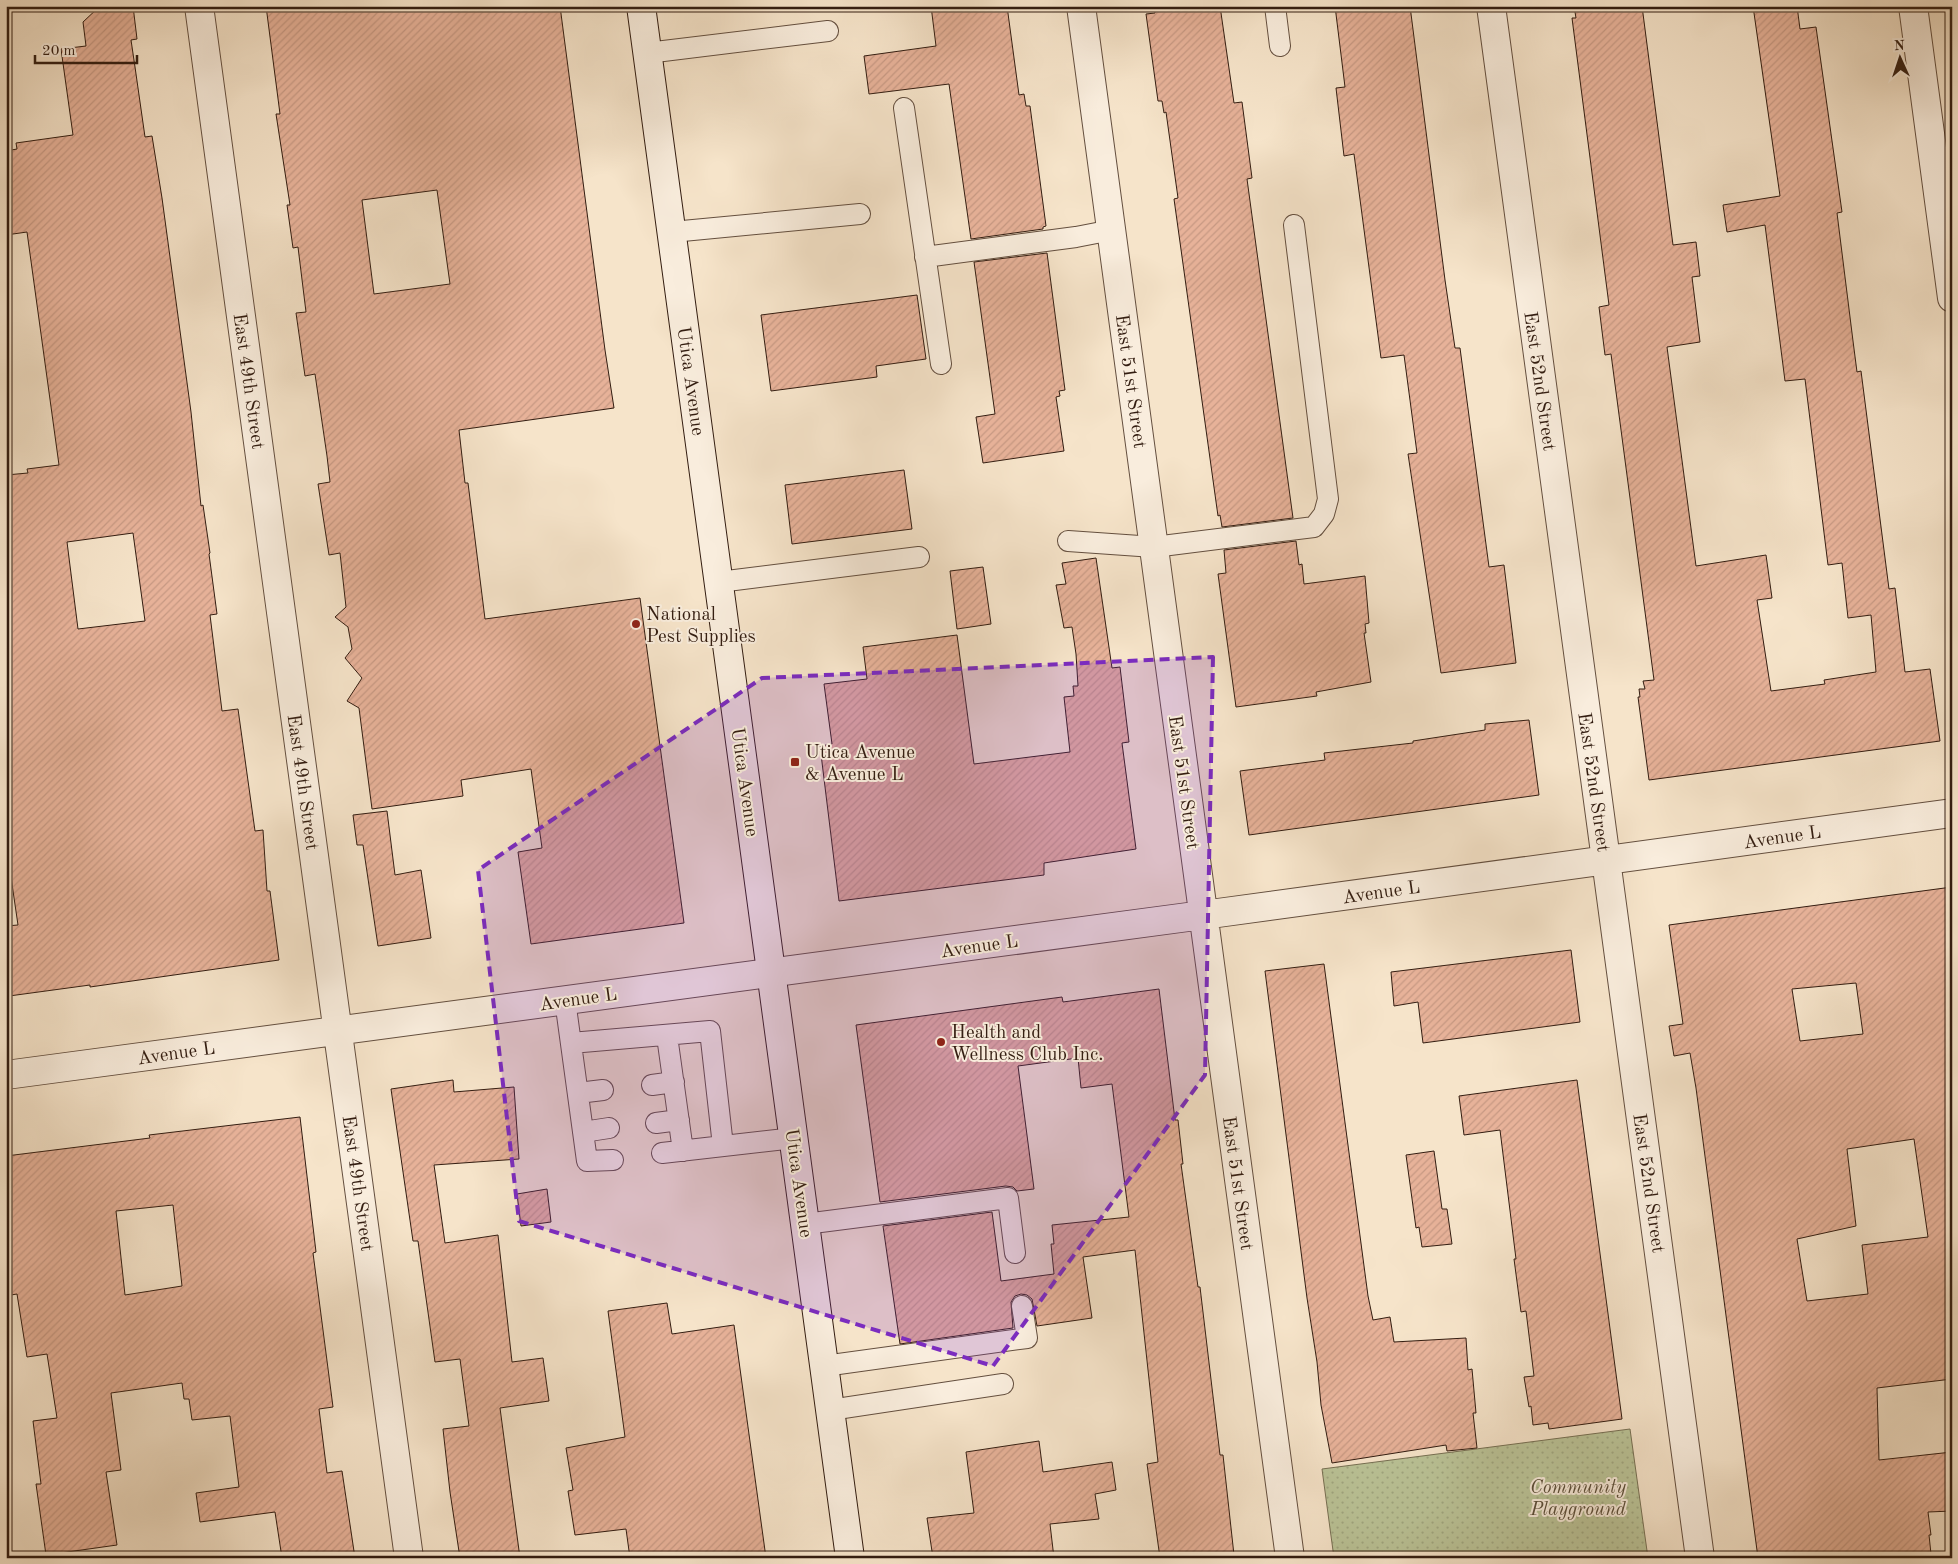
<svg xmlns="http://www.w3.org/2000/svg" width="1958" height="1564" viewBox="0 0 1958 1564" font-family="'Old Standard TT',serif">
  <style>
    .park { fill: url(#park-dots); stroke: #777054 }
    .building { fill: url(#building-hatch); stroke: #331d11; fill-rule: evenodd }
    .lines { fill: none; stroke-linecap: round; stroke-linejoin: round }
    .service-casing { stroke: #644f3f; stroke-width: 22 }
    .minor-casing { stroke: #644f3f; stroke-width: 30 }
    .secondary-casing { stroke: #331d11; stroke-width: 30 }
    .service { stroke: #f9eddd; stroke-width: 20 }
    .minor { stroke: #f9eddd; stroke-width: 28 }
    .secondary { stroke: #f9eddd; stroke-width: 28 }
    .marked { fill: #7b2cbf; fill-opacity: 0.2; stroke: #7b2cbf; stroke-width: 4; stroke-dasharray: 10 6; stroke-linejoin: round }
    .poi-dot { fill: #8f2418; stroke: #f9eddd; stroke-width: 2 }
    .labels { text-anchor: middle; stroke-width: 4; stroke-linejoin: round; paint-order: stroke }
    .street-label { font-size: 19px; fill: #331d11; stroke: #f9eddd }
    .poi-label { font-size: 19px; fill: #331d11; stroke: #f9eddd; text-anchor: start }
    .park-label { font-size: 19px; font-style: italic; fill: #5c4f3a; stroke: #f9eddd }
  </style>
  <defs>
    <pattern id="park-dots" width="8" height="8" patternUnits="userSpaceOnUse" patternTransform="scale(1.25)"><rect width="8" height="8" fill="#bbc498"/><path d="M2 2h.1M6 6h.1" fill="none" stroke="#a1a882" stroke-width="1.8" stroke-linecap="round"/></pattern>
    <pattern id="building-hatch" width="6" height="6" patternUnits="userSpaceOnUse" patternTransform="scale(1.25)"><rect width="6" height="6" fill="#e7b299"/><path d="M-1 1l2-2M0 6l6-6M5 7l2-2" fill="none" stroke="#c79983"/></pattern>
  </defs>
  <rect width="100%" height="100%" fill="#f6e4ca"/>
  <filter id="stains"><feTurbulence type="fractalNoise" baseFrequency=".004" numOctaves="4"/><feColorMatrix values="0 0 0 0 .2 0 0 0 0 .09 0 0 0 0 .02 0 0 0 .5 -.17"/></filter>
  <radialGradient id="worn" r=".72"><stop offset=".6" stop-color="#630" stop-opacity="0"/><stop offset="1" stop-color="#630" stop-opacity=".3"/></radialGradient>
  <path class="park" d="M1630 1429 1648 1558H1334L1322 1469Z"/>
  <path class="building" d="M100 6H133L137 39 131 40 135 67 145 137 152 136 162 198 191 412 201 506 203 505 210 553 209 554 217 614 210 615 222 711 238 709 255 831 263 830 267 891H270L279 960 90 987V985L9 996 6 978V926L18 925 6 843V475L28 473 27 469 59 465 27 232 6 235V151L17 149 16 143 73 135 61 49 86 46 83 22ZM133 533 145 621 78 629 67 542Z
    M266 6H560L605 350 614 408 459 430 465 483H468L485 619 640 598 684 923 531 944 518 852 542 848 531 769 461 780 463 796 372 809 359 708 347 701 362 678 345 658 352 649 348 627 335 617 346 607 340 553 329 555 318 484 330 482 327 456 315 374 305 376 296 313 306 312 298 247 293 248 287 205H290L276 114H280ZM437 190 450 284 374 294 362 200Z
    M931 6H1007L1019 95 1024 94 1026 106H1030L1046 226 1043 227V229L971 239 949 84 869 94 864 56 936 46Z
    M1154 6H1220L1234 103 1242 102 1252 178 1247 179 1293 518 1222 527 1220 515 1218 516 1174 199 1178 198 1166 112 1164 113 1162 101H1158L1146 14 1155 13Z
    M1335 6H1410L1445 280 1455 348H1460L1489 567 1504 565 1516 663 1441 673 1408 454 1417 453 1404 355 1381 358 1354 154 1344 156 1336 88 1345 87Z
    M1574 6H1642L1673 245 1696 242 1700 276 1692 277 1700 342 1667 347 1696 566 1766 555 1772 598 1757 600 1771 691 1825 684 1824 680 1876 672 1871 615 1848 618 1842 563 1828 565 1805 379 1785 381 1765 225 1727 232 1723 205 1780 196 1753 6H1797L1800 29 1816 27 1842 212 1837 213 1853 341 1857 372 1861 371 1889 589 1895 588 1905 672 1930 669 1940 741 1649 780 1638 697H1640L1639 689H1645L1643 681 1654 680 1611 354 1605 355 1599 307 1609 305 1572 18H1576Z
    M1047 253 1065 390 1059 391 1060 396 1056 397 1064 451 983 463 976 417 995 414 974 262Z
    M917 295 926 359 876 366 877 377 771 391 761 315Z
    M904 470 912 529 792 544 785 485Z
    M1296 541 1299 565 1302 564 1304 584 1365 576 1369 623 1365 624 1366 633H1364L1371 682 1316 692 1317 696 1236 707 1218 574 1226 573 1224 550Z
    M1096 558 1112 668 1120 667 1129 742 1122 743 1136 849 1044 863V875L839 901 820 746 832 744 824 684 867 679 863 647 957 635 974 764 1070 752 1064 697 1074 696 1073 686H1078L1076 654 1072 627 1064 628 1056 585 1066 584 1062 563Z
    M983 567 991 624 957 629 950 571Z
    M1529 720 1539 795 1249 835 1240 771 1325 760 1324 753 1413 743V741L1485 730V724Z
    M387 811 395 875 421 870 431 938 378 946 363 845H357L353 815Z
    M1952 887V1379L1877 1388 1879 1460 1952 1452V1511L1928 1512 1931 1535H1929L1931 1554 1904 1558H1758L1696 1088 1690 1053 1674 1056 1669 1026 1683 1024 1669 925ZM1856 983 1863 1034 1800 1041 1792 989ZM1914 1139 1928 1237 1862 1245 1868 1294 1807 1301 1797 1239 1856 1226 1847 1149Z
    M1571 950 1580 1022 1423 1043 1418 1002 1394 1006 1391 972Z
    M1324 964 1368 1296 1373 1320 1390 1317 1394 1342 1466 1338 1468 1370 1472 1369 1476 1413H1473L1477 1448 1447 1451 1446 1445 1332 1463 1321 1405 1317 1362 1307 1298 1265 971Z
    M1159 989 1175 1120H1178L1183 1164H1181L1198 1287H1200L1220 1455H1223L1234 1555 1209 1558H1160L1147 1464 1158 1462 1135 1250 1083 1257 1092 1318 1037 1326 1032 1299 1027 1295 1021 1294 1015 1296 1011 1302 1013 1328 900 1344 883 1226 992 1212 1001 1281 1054 1274 1051 1244H1054L1052 1225 1129 1217 1112 1084 1081 1088 1078 1058 1018 1066 1034 1189 1017 1191 1013 1187 1006 1186 880 1202 856 1025 1062 997 1063 1002Z
    M453 1080 454 1092 514 1087 519 1159 434 1165 445 1243 498 1235 512 1362 543 1358 549 1401 500 1408 520 1558H460L450 1492 443 1429 469 1426 460 1359 435 1362 418 1241H413L391 1089Z
    M1577 1080 1622 1419 1549 1429 1548 1423 1533 1425 1531 1406 1529 1407 1524 1377 1534 1376 1526 1311 1521 1312 1514 1259H1516L1500 1130 1464 1135 1459 1096Z
    M300 1117 316 1252 313 1253 333 1407 319 1409 327 1473 342 1471 355 1558H282L275 1512 200 1522 196 1493 239 1487 230 1416 192 1420 189 1399H184L182 1383 111 1393 121 1470 106 1472 117 1545 46 1555 36 1484H41L33 1421 57 1418 47 1354 27 1357 17 1294 11 1295 6 1268V1156L150 1138 149 1135ZM173 1205 182 1286 125 1295 116 1211Z
    M1434 1151 1442 1209H1447L1452 1244 1422 1247 1419 1227 1416 1228 1406 1155Z
    M547 1189 551 1222 521 1226 517 1194Z
    M667 1303 672 1334 734 1325 766 1558H630L626 1529 575 1535 568 1491 573 1490 566 1448 625 1437 608 1311Z
    M1039 1441 1043 1472 1112 1462 1116 1490 1095 1494 1099 1519 1050 1524 1054 1558H933L927 1518 974 1513 966 1452Z"/>
  <g class="lines">
    <defs>
      <path id="service" d="M1275 6 1280 46
        M647 53 828 31
        M904 108 941 364
        M672 232 860 214
        M925 257 1076 237 1112 230
        M1068 541 1154 547 1314 527 1324 514 1328 499 1294 225
        M719 582 919 557
        M565 1000 587 1161 613 1160
        M667 1036 683 1151
        M571 1043 710 1031 723 1146
        M652 1085 674 1082
        M578 1093 603 1090
        M656 1123 679 1120
        M583 1132 609 1128
        M662 1153 794 1138
        M805 1224 1008 1198 1015 1253
        M824 1366 1027 1338 1022 1306
        M830 1410 1003 1384"/>
      <path id="minor" d="M199 6 409 1558
        M1081 6 1290 1558
        M1491 6 1700 1558
        M1913 6 1952 298
        M6 1075 1203 915 1952 813"/>
      <path id="secondary" d="M641 6 850 1558"/>
    </defs>
    <use href="#service" class="service-casing"/>
    <use href="#minor" class="minor-casing"/>
    <use href="#secondary" class="secondary-casing"/>
    <use href="#service" class="service"/>
    <use href="#minor" class="minor"/>
    <use href="#secondary" class="secondary"/>
  </g>
  <path class="marked" d="M1213 657 1205 1075 993 1366 519 1221 478 870 762 678Z"/>
  <g class="poi-dot">
    <circle cx="636" cy="624" r="5"/>
    <rect x="790" y="757" width="10" height="10" rx="2.5"/>
    <circle cx="941" cy="1042" r="5"/>
  </g>
  <g class="labels">
    <g class="street-label">
      <text transform="translate(250 381) rotate(82)" y="7">East 49th Street</text>
      <text transform="translate(692 381) rotate(82)" y="7">Utica Avenue</text>
      <text transform="translate(1132 381) rotate(82)" y="7">East 51st Street</text>
      <text transform="translate(1541 381) rotate(82)" y="7">East 52nd Street</text>
      <text transform="translate(304 782) rotate(82)" y="7">East 49th Street</text>
      <text transform="translate(746 782) rotate(82)" y="7">Utica Avenue</text>
      <text transform="translate(1185 782) rotate(82)" y="7">East 51st Street</text>
      <text transform="translate(1595 782) rotate(82)" y="7">East 52nd Street</text>
      <text transform="translate(1782 836) rotate(-8)" y="7">Avenue L</text>
      <text transform="translate(1381 891) rotate(-8)" y="7">Avenue L</text>
      <text transform="translate(979 945) rotate(-8)" y="7">Avenue L</text>
      <text transform="translate(578 998) rotate(-8)" y="7">Avenue L</text>
      <text transform="translate(176 1052) rotate(-8)" y="7">Avenue L</text>
      <text transform="translate(359 1183) rotate(82)" y="7">East 49th Street</text>
      <text transform="translate(800 1183) rotate(82)" y="7">Utica Avenue</text>
      <text transform="translate(1239 1183) rotate(82)" y="7">East 51st Street</text>
      <text transform="translate(1650 1183) rotate(82)" y="7">East 52nd Street</text>
    </g>
    <g class="poi-label">
      <text x="646" y="620">National<tspan x="646" dy="22">Pest Supplies</tspan></text>
      <text x="805" y="758">Utica Avenue<tspan x="805" dy="22">&amp; Avenue L</tspan></text>
      <text x="951" y="1038">Health and<tspan x="951" dy="22">Wellness Club Inc.</tspan></text>
    </g>
    <g class="park-label">
      <text x="1578" y="1493">Community<tspan x="1578" dy="22">Playground</tspan></text>
    </g>
  </g>
  <rect width="1958" height="1564" fill="none" stroke="#f6e4ca" stroke-width="25"/>
  <rect x="8" y="8" width="1943" height="1549" fill="none" stroke="#331d11" stroke-width="2.5"/>
  <rect x="12" y="12" width="1933" height="1539" fill="none" stroke="#331d11"/>
  <g transform="translate(1900 58) rotate(357)" stroke="#f9eddd" stroke-width="4" paint-order="stroke">
  <path d="M0-4L9 19L0 12L-9 19Z" fill="#331d11"/>
  <text y="-8" font-size="14" font-weight="bold" text-anchor="middle" fill="#331d11">N</text>
  </g>
  <path d="M35 55v8h102v-8" fill="none" stroke="#331d11" stroke-width="2.5"/>
  <text x="42" y="55" font-size="15" fill="#331d11" stroke="#f9eddd" stroke-width="4" paint-order="stroke">20 m</text>
  <rect width="100%" height="100%" filter="url(#stains)"/>
  <rect width="100%" height="100%" fill="url(#worn)"/>
</svg>
